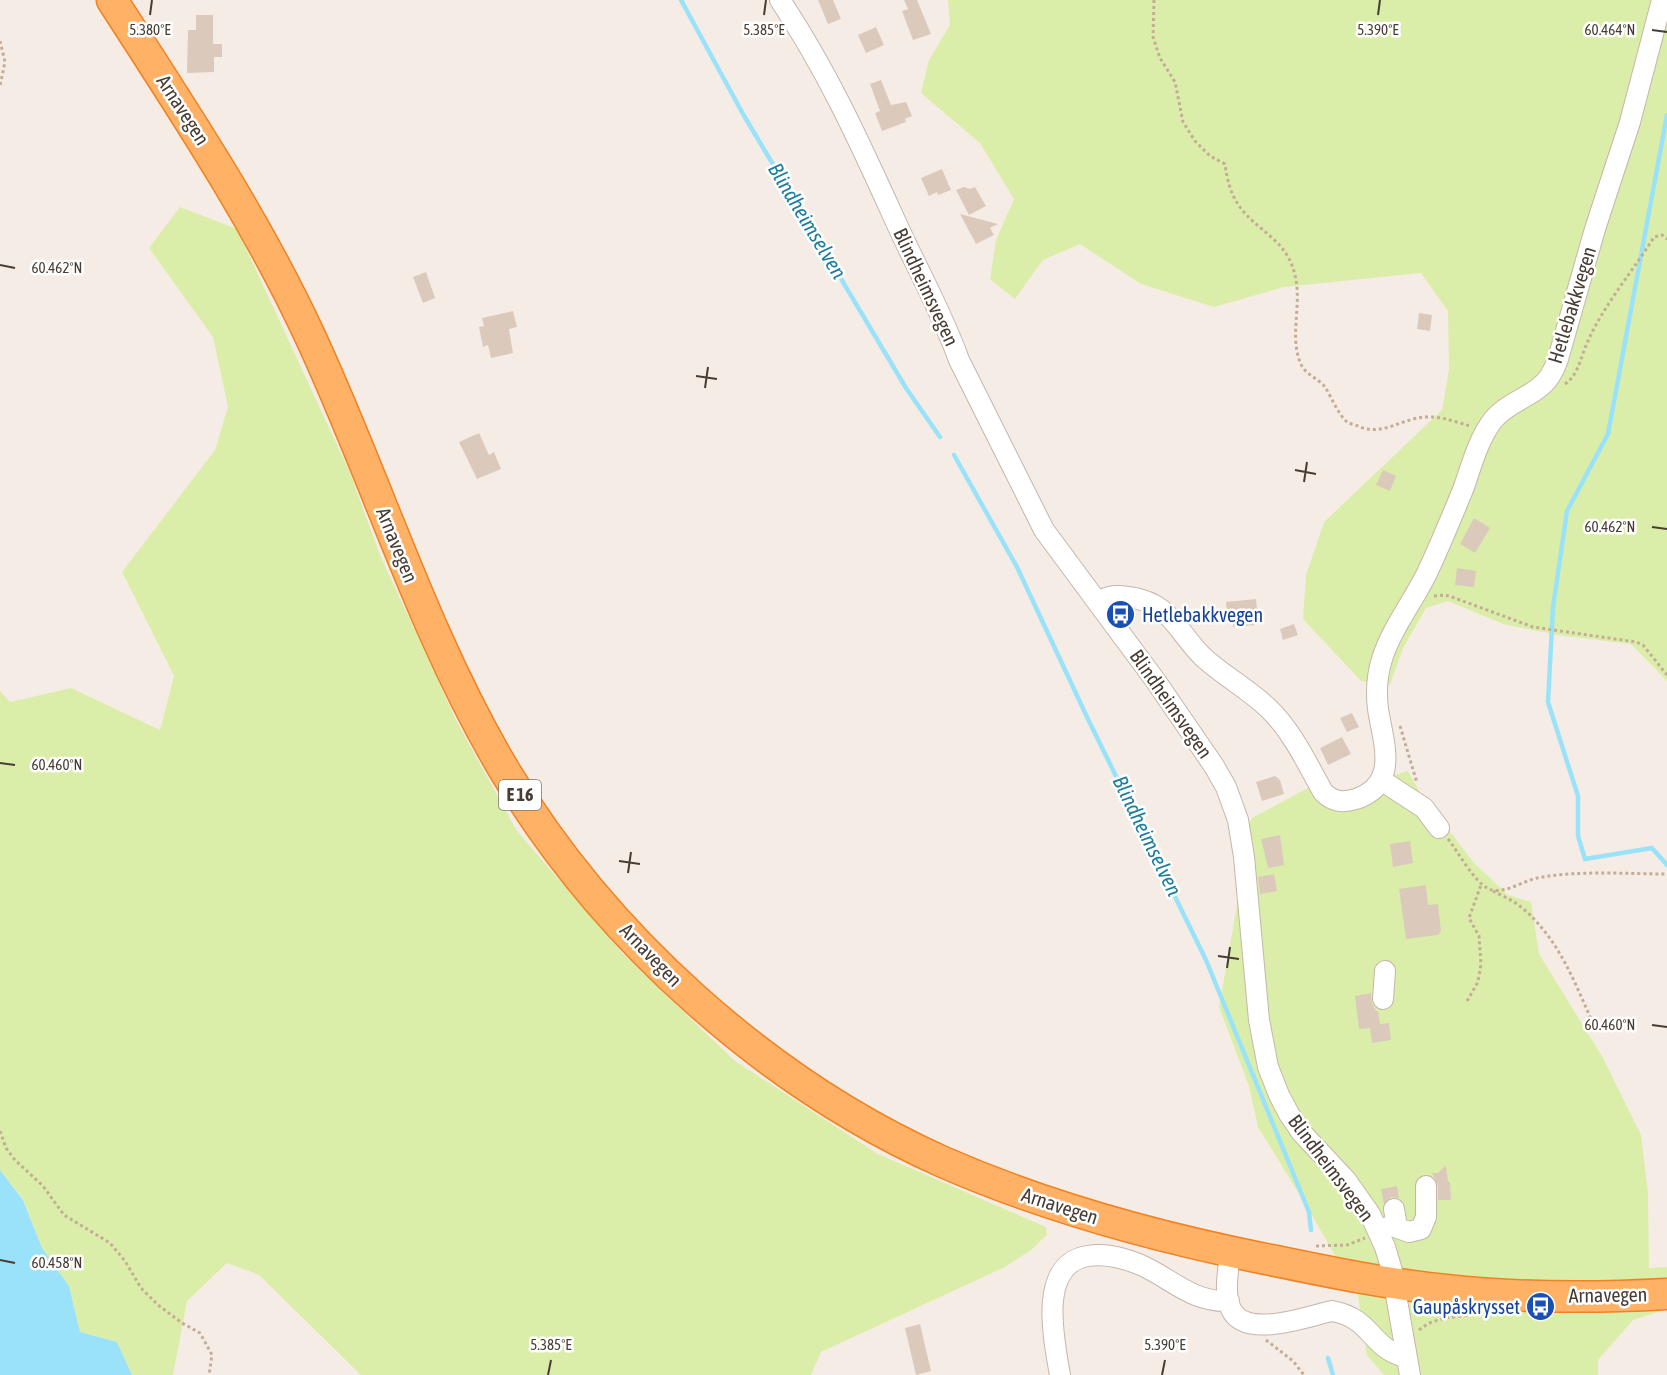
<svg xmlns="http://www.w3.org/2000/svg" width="1667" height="1375" viewBox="0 0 1667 1375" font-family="'Asap Condensed',sans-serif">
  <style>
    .green { fill: #dbeea9 }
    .water { fill: #9ae2f9 }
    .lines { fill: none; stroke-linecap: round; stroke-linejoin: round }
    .stream { stroke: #9ae2f9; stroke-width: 4.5 }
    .building { fill: #dbcabc }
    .minor-casing { stroke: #c4b6aa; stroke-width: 22 }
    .highway-casing { stroke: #f08224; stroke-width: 33 }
    .path { stroke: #c5ac96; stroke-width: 3; stroke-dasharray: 3 3; stroke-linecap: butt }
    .minor { stroke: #fff; stroke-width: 20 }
    .highway { stroke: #ffb266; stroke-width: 30 }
    .ticks { fill: none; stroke: #483d34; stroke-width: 2 }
    .labels { text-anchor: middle; stroke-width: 5; stroke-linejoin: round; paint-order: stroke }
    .shield { fill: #fff; stroke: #7f7771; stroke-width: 1.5 }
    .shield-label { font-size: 18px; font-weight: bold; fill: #483d34 }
    .street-label { font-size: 20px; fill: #483d34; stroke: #fff }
    .transit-label { font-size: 20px; fill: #164399; stroke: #fff; text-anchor: start }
    .water-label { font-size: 21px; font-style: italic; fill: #1d7e9e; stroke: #fff }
    .ticks-label { font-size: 15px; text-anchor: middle; fill: #483d34; stroke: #fff; stroke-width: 5; stroke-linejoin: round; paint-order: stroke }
  </style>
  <rect width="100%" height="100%" fill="#f5ede5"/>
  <path class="green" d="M948 0H1667V681L1631 644 1557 635 1503 624 1448 601 1426 608 1403 648 1390 685 1361 681 1303 619 1306 575 1324 522 1442 410 1449 370 1448 311 1421 273 1284 287 1214 307 1141 284 1080 244 1043 260 1015 299 990 279 996 240 1014 199 980 143 921 93 929 60 950 25Z
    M180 207 237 229 350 473 380 555 457 722 517 831 623 954 735 1061 878 1154 1046 1227 1047 1235 1031 1250 1005 1267 821 1352 811 1375H361L259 1275 227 1263 187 1301 173 1375H132L117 1342 80 1332 69 1286 42 1248 23 1199 0 1170V691L10 702 71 688 160 730 174 676 122 572 215 450 228 407 213 337 149 248Z
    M1408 771 1421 794 1474 863 1508 895 1531 902 1539 954 1602 1056 1641 1135 1648 1193 1649 1268 1667 1267V1309L1633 1320 1598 1360V1375H1384L1367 1355 1358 1296 1309 1210 1258 1127 1249 1086 1219 1007 1240 888 1235 850 1252 818 1308 788 1346 790Z"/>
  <path class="water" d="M0 1170 23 1200 42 1248 69 1286 80 1332 117 1342 132 1375H0Z"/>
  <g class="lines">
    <path class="stream" d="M681 0 743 114 906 388 940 437
      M1667 115 1608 434 1567 511 1553 607 1548 702 1578 796V836L1585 859 1652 848 1667 865
      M954 455 1017 567 1087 717 1206 960 1309 1212 1311 1230
      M1328 1358 1333 1375"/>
  </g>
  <path class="building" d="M818 0H833L841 19 828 24Z
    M904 0H917L931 34 913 40 902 11 908 9Z
    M196 15H213V44H222V57H214V72L187 73 188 30H196Z
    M876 27 884 45 866 53 858 35Z
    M881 80 891 105 906 102 912 116 905 119 906 122 882 131 875 113 880 111 870 84Z
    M942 169 951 190 938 195 937 192 929 196 921 178Z
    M964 187 970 189 975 187 986 206 969 215 956 190Z
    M960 214 998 224 990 228 994 235 976 244Z
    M426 272 435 298 423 303 413 277Z
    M513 311 517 327 509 329 513 353 491 358 488 345 483 347 479 327 484 326 482 318Z
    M1419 313 1432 315 1430 331 1417 329Z
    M479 433 489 455 494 452 501 469 477 479 459 442Z
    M1383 470 1396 476 1390 491 1376 485Z
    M1474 518 1490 528 1475 553 1460 544Z
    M1457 568 1476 571 1474 587 1455 585Z
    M1256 599 1258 620H1255V625L1233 627V623H1228L1226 602Z
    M1294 624 1298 635 1283 640 1280 629Z
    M1352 713 1359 727 1347 732 1340 718Z
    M1342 737 1351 754 1328 765 1320 748Z
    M1275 776 1280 780 1284 794 1262 801 1256 782Z
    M1280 835 1284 865 1268 868 1261 839Z
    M1410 841 1413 863 1393 867 1390 844Z
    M1274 874 1277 891 1260 894 1258 877Z
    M1426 885 1428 905 1438 904 1441 931 1438 935 1406 939 1399 889Z
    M1371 993 1372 1004 1376 1011H1378L1380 1024 1389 1023 1391 1040 1372 1043 1370 1028 1359 1029 1355 996Z
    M1446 1165 1448 1182H1450L1451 1200H1438V1185L1432 1173H1438Z
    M1397 1186 1399 1198 1391 1197 1384 1204 1381 1189Z
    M920 1324 931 1371 916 1375 905 1328Z"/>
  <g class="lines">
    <defs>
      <path id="minor" d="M780 0C830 75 863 150 900 231 920 274 943 315 959 360L1044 530 1155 680 1214 766 1226 787 1238 820 1244 857 1259 1020 1268 1067 1279 1095 1289 1114 1302 1133 1346 1180 1370 1214 1385 1247 1393 1274
        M1099 602C1109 595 1117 595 1129 597 1171 603 1176 630 1202 656 1222 675 1247 688 1267 707 1291 729 1307 763 1323 792 1333 802 1342 803 1356 799 1400 784 1383 742 1378 709 1376 693 1377 675 1382 659 1391 630 1412 603 1426 575 1440 546 1452 516 1464 487 1472 464 1478 440 1493 420 1508 401 1537 396 1550 376 1553 371 1556 365 1558 359L1595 229 1630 122 1662 0
        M1381 780 1424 808 1439 828
        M1383 999 1385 971
        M1392 1226 1409 1232 1421 1229 1426 1217V1186
        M1380 1229 1392 1226 1396 1221 1394 1209
        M1230 1252C1229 1269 1223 1292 1231 1309 1245 1340 1308 1316 1332 1311 1372 1318 1370 1348 1405 1357
        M1396 1295 1410 1375
        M1060 1375C1054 1340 1037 1264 1088 1256 1107 1253 1124 1258 1141 1265 1172 1279 1193 1303 1229 1301"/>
      <path id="highway" d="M112 0C182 109 254 216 309 334 376 477 422 631 503 768 602 935 766 1083 943 1162 1048 1208 1159 1238 1271 1260 1329 1272 1387 1284 1446 1290 1519 1298 1594 1298 1667 1294"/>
    </defs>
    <use href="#minor" class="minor-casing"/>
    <use href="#highway" class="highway-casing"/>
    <path class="path" d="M1154 0 1153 37 1160 58 1175 82 1183 122 1195 141 1210 156 1225 164C1229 195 1238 210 1262 229 1271 237 1281 245 1287 255 1309 293 1287 328 1300 362 1304 374 1318 378 1325 387 1332 398 1338 414 1347 422 1350 424 1357 425 1360 427 1384 436 1402 418 1426 417 1441 416 1456 422 1470 426
      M0 41 5 62 0 86
      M1565 384C1577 376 1580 361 1585 348 1601 308 1631 274 1654 237L1662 235 1667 239
      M1434 596 1445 595 1452 597 1533 627 1636 642 1643 645 1667 675
      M1400 726 1417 783
      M1448 839C1459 853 1474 882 1489 889 1503 895 1523 881 1537 878 1579 870 1625 874 1667 874
      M1493 891C1502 896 1513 900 1521 907 1561 940 1576 987 1597 1032
      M1467 1001 1478 982 1481 964 1479 936 1469 918 1481 885
      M0 1131 6 1148 15 1160 43 1186 64 1215 110 1243 125 1261 141 1288 158 1305 182 1323 200 1333 212 1355 209 1375
      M1316 1246 1347 1245 1365 1238
      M1419 1330C1435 1317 1450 1318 1469 1315
      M1266 1340 1293 1361 1304 1375"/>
    <use href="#minor" class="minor"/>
    <use href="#highway" class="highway"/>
  </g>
  <path class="ticks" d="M150 15 152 0M764 15 766 0M1378 15 1380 0M1652 30 1667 32M0 265 15 268M696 376 717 379M705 388 708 367M1295 470 1316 474M1304 482 1307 462M1652 527 1667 529M0 763 15 765M619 861 640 864M628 873 631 852M1218 956 1239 959M1227 968 1230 947M1652 1025 1667 1027M0 1260 15 1263M548 1375 551 1360M1162 1375 1165 1360"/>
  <defs>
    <symbol id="bus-disc" viewBox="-11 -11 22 22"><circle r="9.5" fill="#1a4fb4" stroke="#fff"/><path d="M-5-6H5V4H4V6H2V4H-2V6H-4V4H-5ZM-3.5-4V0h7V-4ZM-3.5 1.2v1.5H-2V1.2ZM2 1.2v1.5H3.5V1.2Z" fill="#fff"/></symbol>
  </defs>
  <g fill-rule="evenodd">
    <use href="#bus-disc" x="1104" y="598" width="33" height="33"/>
    <use href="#bus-disc" x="1524" y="1290" width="33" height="33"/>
  </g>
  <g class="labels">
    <rect class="shield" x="499" y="780" width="42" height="30" rx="4.5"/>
    <g class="shield-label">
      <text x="520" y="801">E 16</text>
    </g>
    <g class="street-label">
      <text transform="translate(183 110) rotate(57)" y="7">Arnavegen</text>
      <text transform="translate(926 287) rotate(65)" y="7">Blindheimsvegen</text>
      <text transform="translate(1572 305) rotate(-73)" y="7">Hetlebakkvegen</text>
      <text transform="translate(397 545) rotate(68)" y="7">Arnavegen</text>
      <text transform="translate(1171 704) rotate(55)" y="7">Blindheimsvegen</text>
      <text transform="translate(651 955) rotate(46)" y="7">Arnavegen</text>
      <text transform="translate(1331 1168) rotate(53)" y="7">Blindheimsvegen</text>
      <text transform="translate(1060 1206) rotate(18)" y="7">Arnavegen</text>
      <text transform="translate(1608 1295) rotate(-1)" y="7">Arnavegen</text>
    </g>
    <g class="transit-label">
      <text x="1142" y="622">Hetlebakkvegen</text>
      <text x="1520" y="1314" text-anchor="end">Gaupåskrysset</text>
    </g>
    <g class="water-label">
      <text transform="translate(807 221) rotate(59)" y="7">Blindheimselven</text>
      <text transform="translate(1147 836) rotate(64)" y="7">Blindheimselven</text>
    </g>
  </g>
  <g class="ticks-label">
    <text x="1610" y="35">60.464°N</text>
    <text x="764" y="35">5.385°E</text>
    <text x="1378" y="35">5.390°E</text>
    <text x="150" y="35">5.380°E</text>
    <text x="57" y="273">60.462°N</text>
    <text x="1610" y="532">60.462°N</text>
    <text x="57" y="770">60.460°N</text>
    <text x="1610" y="1030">60.460°N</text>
    <text x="57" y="1268">60.458°N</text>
    <text x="551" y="1350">5.385°E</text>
    <text x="1165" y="1350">5.390°E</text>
  </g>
</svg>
